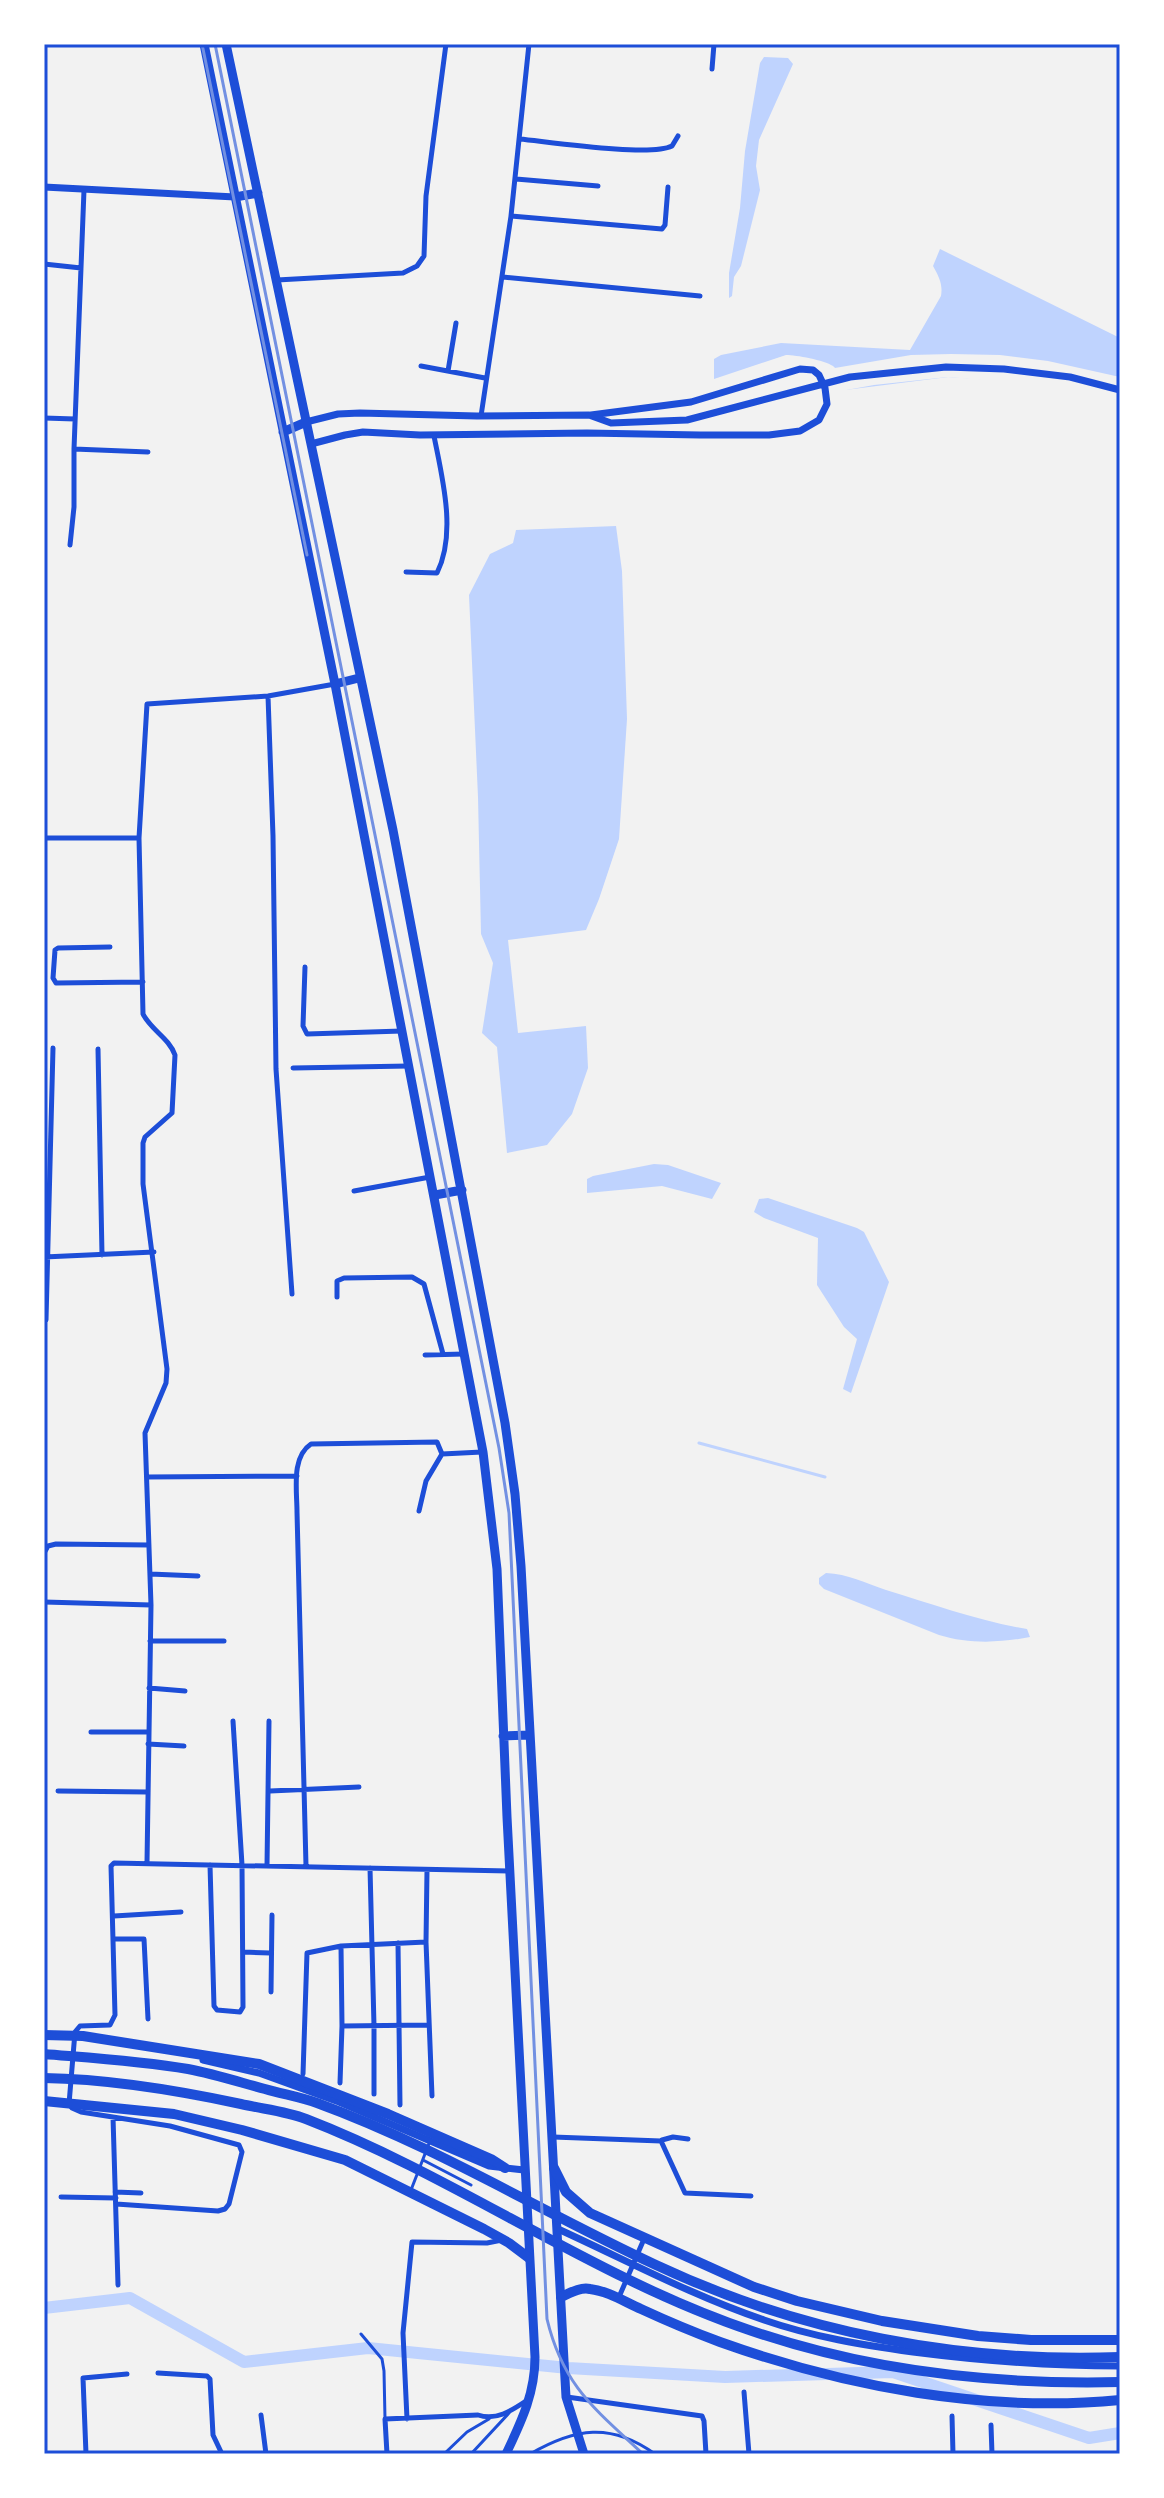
<svg xmlns="http://www.w3.org/2000/svg" width="1164" height="2498" viewBox="0 0 1164 2498" font-family="Roboto,sans-serif">
  <style>
    .water { fill: #bfd3fe }
    .pier { fill: #f2f2f2 }
    .lines { fill: none; stroke-linecap: round; stroke-linejoin: round }
    .stream { stroke: #bfd3fe; stroke-width: 3 }
    .canal { stroke: #bfd3fe; stroke-width: 12 }
    .service { stroke: #1d4ed8; stroke-width: 3 }
    .minor { stroke: #1d4ed8; stroke-width: 5 }
    .tertiary { stroke: #1d4ed8; stroke-width: 7 }
    .primary { stroke: #1d4ed8; stroke-width: 9 }
    .motorway { stroke: #1d4ed8; stroke-width: 10 }
    .rail { stroke: #7290e2; stroke-width: 3 }
    .neatline { fill: none; stroke: #1d4ed8; stroke-width: 3 }
  </style>
  <rect width="100%" height="100%" fill="#f2f2f2"/>
  <path class="water" d="M764 57 788 58 793 64 759 140 756 166 760 190 741 266 734 277 732 296 729 298V273L740 208 745 151 760 63Z
    M940 249 1120 338V401L1069 385 948 377 845 390C842 383 840 371 833 366 824 360 796 355 786 355L714 379V359L721 355 781 343 910 350 941 296C943 284 939 277 933 266Z
    M616 526 622 571 627 719 619 839 599 899 586 930 508 940 518 1033 586 1026 588 1068 572 1114 547 1145 507 1153 497 1047 482 1033 493 963 481 934 478 797 469 595 490 554 513 543 516 530Z
    M654 1164 668 1165 721 1183 712 1199 662 1186 587 1193V1179L593 1176Z
    M768 1198 857 1228 864 1232 889 1282 851 1393 843 1389 857 1339 844 1327 817 1285 818 1238 764 1218 754 1212 759 1199Z
    M826 1573C848 1574 865 1583 886 1590 932 1604 979 1621 1027 1629L1030 1637C1000 1643 968 1644 939 1635L824 1589 819 1584V1578Z"/>
  <path class="pier" d="M951 354 1000 355 1048 361 1120 377V401L1062 387 948 377 874 385 841 391 836 376 829 369 911 355Z"/>
  <g class="lines">
    <path class="stream" d="M699 1443 825 1477"/>
    <path class="canal" d="M44 2308 130 2298 244 2362 368 2348 568 2368 725 2377 893 2372 1089 2438 1120 2433"/>
    <path class="service" d="M423 2160 471 2185
      M411 2190 430 2141
      M361 2334 382 2359 384 2371 385 2419
      M444 2454 467 2432 489 2419
      M471 2454 509 2413
      M530 2454C575 2428 611 2422 655 2454"/>
    <path class="minor" d="M712 69 714 44
      M520 139C550 142 650 157 672 146L678 136
      M516 179 598 186
      M511 216 662 229 665 225 668 187
      M44 264 81 268
      M503 277 700 296
      M277 280 403 273 417 266 424 256 426 196 446 44
      M421 366 485 378
      M448 371 456 323
      M481 416 511 216 529 44
      M44 418 75 419
      M74 449 148 452
      M70 545 74 507V449L84 190
      M406 572 437 573C457 533 442 477 434 436
      M268 696 273 836 276 1069 292 1294
      M44 838H139
      M110 947 58 948 55 950 53 978 56 983 143 982
      M305 967 303 1026 307 1034 402 1031
      M98 1049 102 1255
      M293 1068 409 1066
      M354 1191 430 1177
      M44 1257 154 1252
      M337 1297V1281L344 1278 412 1277 424 1284 443 1354
      M46 1320 53 1048
      M425 1355 464 1354
      M147 1477 297 1476
      M419 1511 426 1481 442 1454 482 1452
      M44 1553 48 1546 56 1544 149 1545
      M150 1574 198 1576
      M44 1602 151 1605
      M150 1641H224
      M149 1688 185 1691
      M91 1732H148
      M148 1744 184 1746
      M58 1791 147 1792
      M270 1791 359 1787
      M147 1863 151 1605 145 1433 166 1383 167 1369 143 1184V1143L145 1137 172 1113 175 1055C169 1038 151 1030 143 1014L139 838 147 704 268 696 335 684
      M210 1865 214 2006 217 2010 240 2012 243 2007 242 1865 233 1721
      M267 1866 269 1721
      M306 1866 297 1512C297 1490 291 1457 311 1444L437 1442 442 1454
      M370 1868 374 2026V2094
      M427 1870 426 1942 432 2096
      M114 1916 181 1912
      M114 1939H144L148 2019
      M398 1943 400 2105
      M244 1952 270 1953
      M271 1992 272 1915
      M342 2026 429 2025
      M303 2074 307 1953 341 1946 426 1942
      M340 2083 342 2026 341 1946
      M113 2117 118 2285
      M553 2137 661 2141 685 2193 751 2196
      M662 2140 673 2137 688 2139
      M115 2192 141 2193
      M61 2197 116 2198
      M116 2204 218 2211 225 2209 229 2204 242 2152 239 2145 170 2126 81 2112 72 2108 69 2104 75 2032 80 2026 110 2025 115 2015 111 1866 114 1863 509 1871
      M619 2297 644 2239
      M158 2373 207 2376 210 2379 213 2435 222 2454
      M744 2392 749 2454
      M567 2397 702 2416 704 2421 706 2454
      M261 2415 266 2454
      M952 2416 953 2454
      M407 2419 403 2333 412 2242 487 2243 502 2240
      M991 2425 992 2454
      M86 2454 83 2378 127 2374
      M387 2454 385 2419 478 2415C496 2421 511 2411 526 2401"/>
    <path class="tertiary" d="M44 187 235 197
      M306 422 338 414 360 413 477 416 589 415 611 423 687 420 850 377 946 367 1004 369 1070 377 1120 390
      M311 444 345 435 363 432 420 435 587 433 700 435H769L800 431 819 420 827 404 825 388 819 375 813 370 800 369 691 402 591 415
      M203 2060 259 2073 339 2102 489 2166 524 2170
      M558 2229C626 2260 693 2296 764 2320 813 2337 863 2345 913 2352 983 2361 1050 2366 1120 2366"/>
    <path class="primary" d="M204 44 335 684 483 1452 497 1569 507 1817 535 2357C535 2394 521 2422 506 2454
      M226 44 393 830 505 1423 515 1494 521 1566 565 2379 566 2397 584 2454
      M235 197 258 193
      M283 432 306 422
      M335 684 359 678
      M435 1195 462 1190
      M503 1736 530 1735"/>
    <path class="motorway" d="M44 2035 83 2036 259 2064 388 2114 491 2159 505 2168
      M44 2054C92 2058 141 2061 188 2069 214 2074 239 2082 265 2089 282 2094 300 2097 317 2103 435 2146 542 2212 656 2265 801 2333 960 2363 1120 2357
      M44 2078C111 2079 176 2090 241 2104 262 2109 286 2111 306 2119 459 2178 594 2278 752 2331 872 2372 994 2385 1120 2382
      M44 2101 174 2114 242 2130 345 2160 484 2229 509 2243 529 2258
      M554 2168 566 2192 590 2213 754 2287 797 2301 882 2321 978 2336 1031 2340H1120
      M561 2297C570 2293 580 2287 590 2289 608 2291 625 2302 641 2309 667 2321 693 2332 720 2342 846 2387 986 2413 1120 2400"/>
    <path class="rail" d="M202 44 307 555
      M215 44 499 1448 509 1513 547 2319C563 2386 595 2409 643 2454"/>
  </g>
  <rect width="1164" height="2498" fill="none" stroke="#ffffff" stroke-width="92"/>
  <rect x="46" y="46" width="1072" height="2406" class="neatline"/>
</svg>
